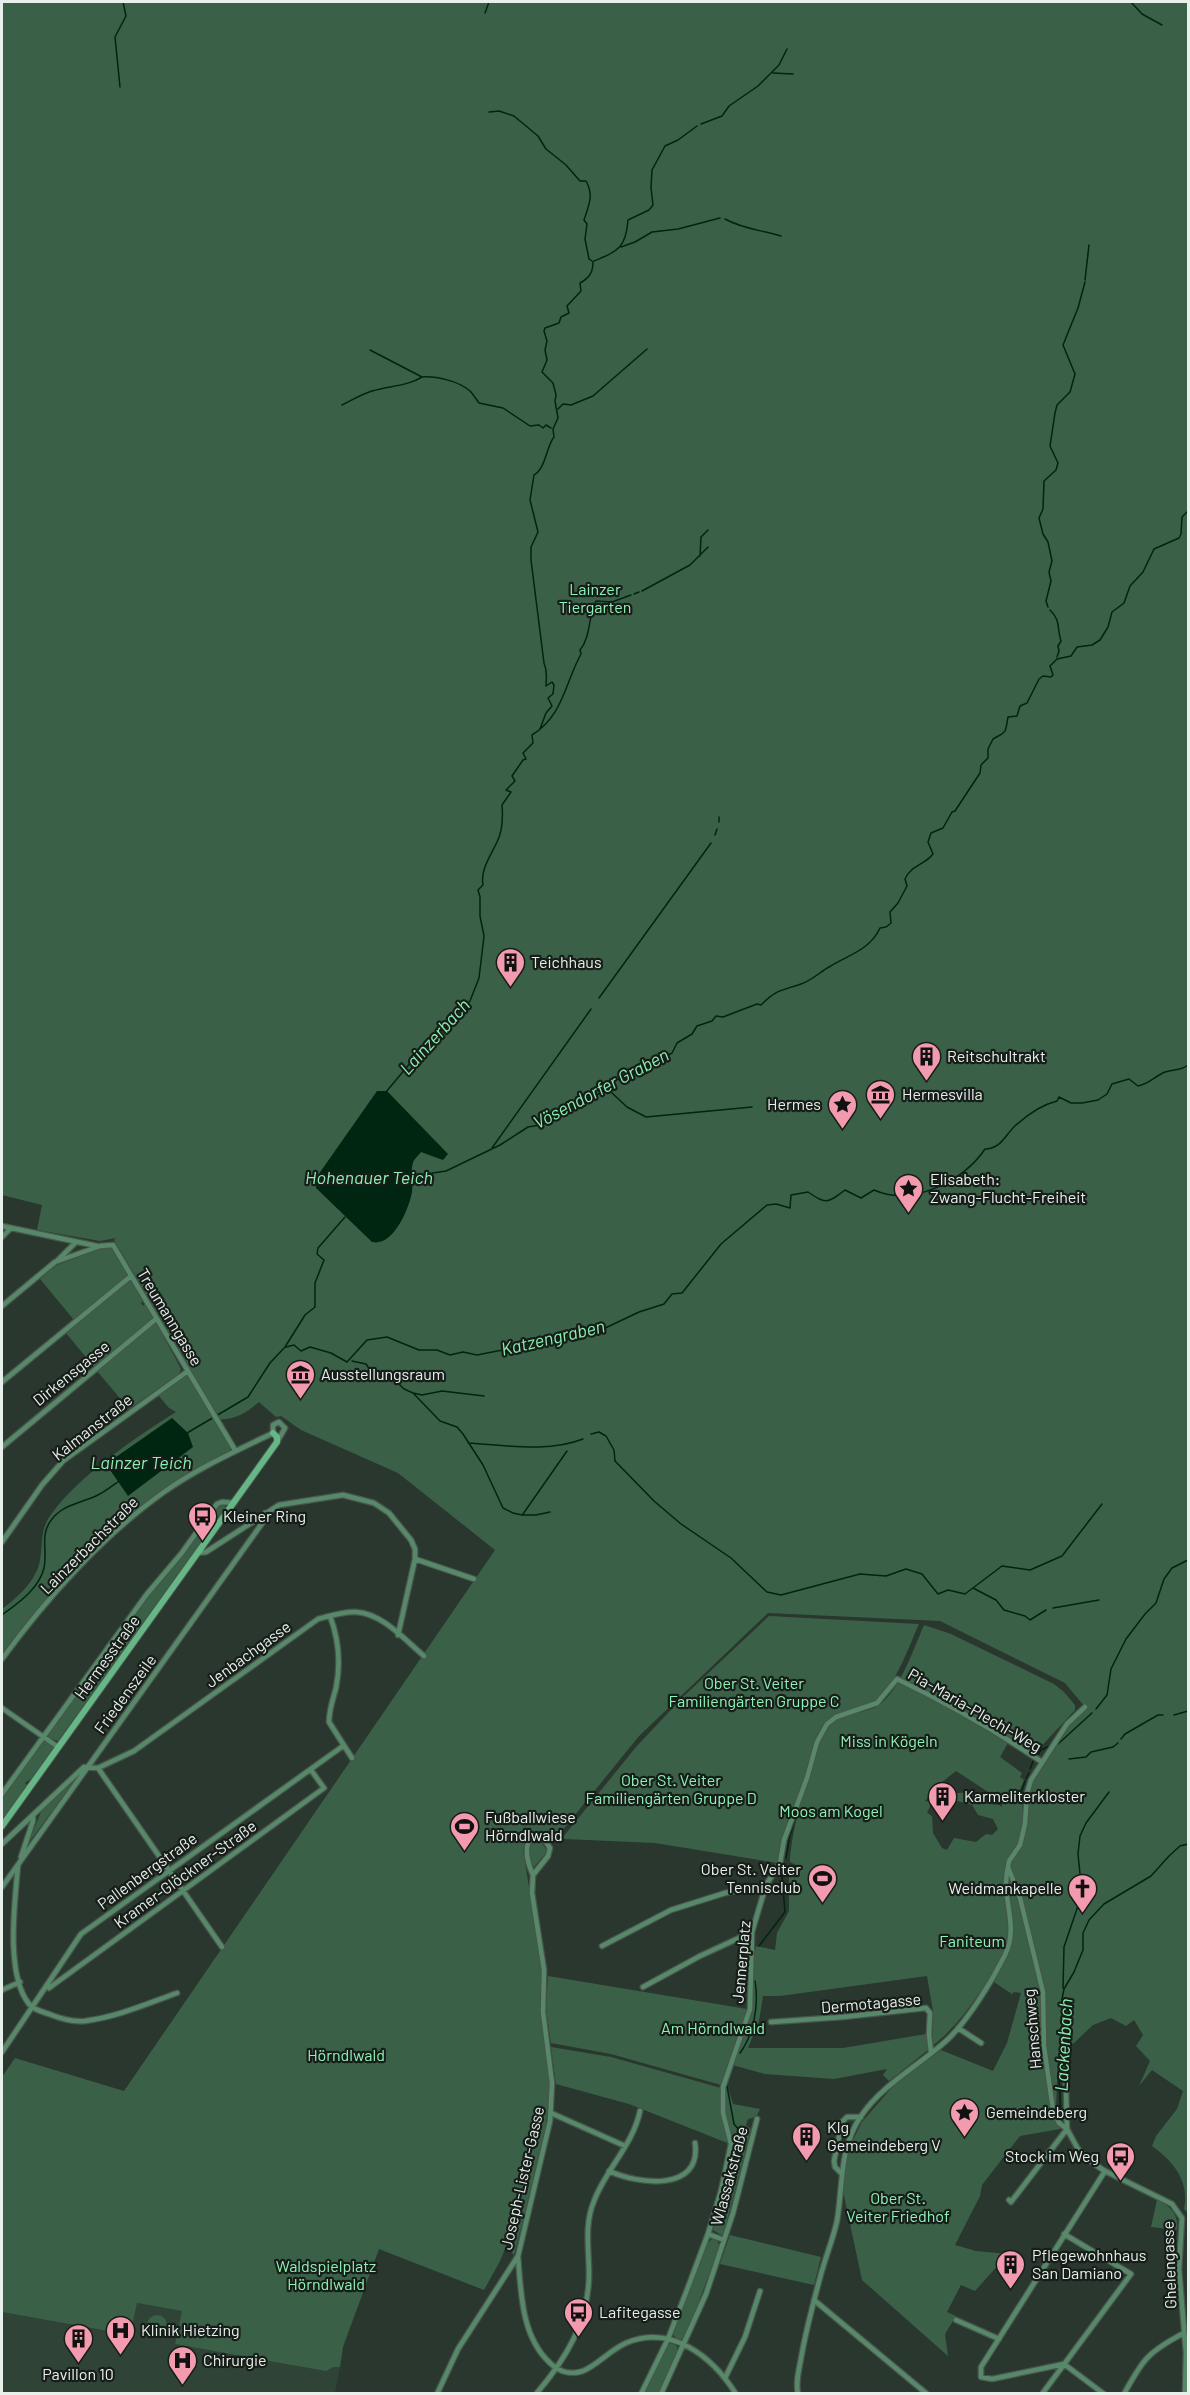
<svg xmlns="http://www.w3.org/2000/svg" width="1190" height="2395" viewBox="0 0 1190 2395" font-family="Barlow,sans-serif">
  <style>
    .built { fill: #2f4336 }
    .green { fill: #3a6148; fill-rule: evenodd }
    .water { fill: #002510 }
    .lines { fill: none; stroke-linecap: round; stroke-linejoin: round }
    .stream { stroke: #002510; stroke-width: 1.5 }
    .street-casing { stroke: #48554c; stroke-width: 7 }
    .secondary-casing { stroke: #48554c; stroke-width: 8 }
    .street { stroke: #578869; stroke-width: 4.5 }
    .secondary { stroke: #67b786; stroke-width: 6 }
    .labels { text-anchor: middle; stroke-width: 4.5; stroke-linejoin: round; paint-order: stroke }
    .park-label { font-size: 16px; fill: #8ef3b4; stroke: #171d19 }
    .poi-label { font-size: 16px; fill: #e7f0ea; stroke: #171d19; text-anchor: start }
    .street-label { font-size: 16px; fill: #e7f0ea; stroke: #171d19 }
    .water-label { font-size: 18px; font-style: italic; fill: #8bf0b1; stroke: #171d19 }
  </style>
  <rect width="100%" height="100%" fill="#2a372e"/>
  <path class="built" d="M136 2303 182 2311 175 2344 330 2370 334 2367H340L335 2393H2V2312L129 2335Z"/>
  <path class="green" d="M2 2H1188V2213L1184 2209C1190 2181 1173 2161 1152 2146L1156 2136 1177 2109 1183 2091 1152 2070 1139 2086 1150 2061 1136 2046 1143 2035 1134 2020 1126 2026 1111 2018 1093 2025 1058 2058 1056 2108 1060 2129 1020 2136 982 2185 980 2196 955 2245 976 2251 1008 2254 975 2291 961 2285 947 2312 956 2316 945 2334 948 2356 862 2280 843 2191 844 2169 849 2148 862 2122 894 2085 941 2050 993 2071 1007 2043 1021 1993 1014 1992 1012 1994 994 1982 1007 1954 1005 1950C989 1981 960 2026 932 2046L933 2011 927 1976 780 1996H763L759 2021 748 2048H843L926 2034 928 2050 889 2081 883 2075 887 2069 834 2079 765 2074 729 2064 721 2085 611 2054 551 2043 546 2009 548 1976 747 2009 744 2023C758 1999 750 1972 756 1946L775 1950 777 1933 789 1911V1876L795 1878 800 1867 790 1862C790 1836 813 1739 832 1723 845 1712 866 1714 879 1705 900 1690 914 1648 924 1625L951 1634 1054 1684 1064 1692 1075 1705V1710L1036 1752 1009 1741 1000 1757 1022 1773 1020 1777 1024 1780 1019 1792 1023 1798 1022 1811 1031 1783 1065 1731 1085 1707 1065 1683 940 1621 768 1613 639 1736 553 1842C542 1835 536 1833 525 1842L523 1850 541 1962V2014L551 2085 544 2138 514 2255 512 2253 517 2233 512 2231 500 2261 484 2290 379 2249 343 2347 340 2367H334L326 2371 175 2344 182 2311 137 2303 130 2335 2 2312V2077L15 2058 124 2091 495 1550 398 1473 301 1430 281 1416 276 1417 259 1402C250 1410 235 1421 220 1419L183 1357 185 1355 183 1352 181 1353 117 1245 114 1240 116 1238 100 1241 37 1230 42 1205 2 1195ZM956 1771 1002 1801V1807L999 1805 983 1803C973 1790 966 1792 951 1794L950 1799 972 1805 978 1815 993 1819 998 1829 992 1835 986 1834 976 1842 954 1838 947 1850 942 1848 933 1833 932 1816 927 1813 932 1802 925 1801 937 1786Z
    M105 1247H110L127 1273V1276L74 1320 40 1279 55 1266Z
    M130 1280 143 1301 141 1303 143 1306 145 1304 153 1318 94 1367 66 1333Z
    M154 1324H157L181 1369 179 1374 129 1409 97 1371Z
    M184 1376 189 1378 231 1448 229 1452 175 1483 108 1537 2 1656V1609C17 1598 37 1580 40 1560 43 1544 40 1530 50 1516 78 1476 135 1438 176 1412L169 1408 158 1395Z
    M219 1505H224L226 1508 205 1537 201 1539 202 1541 58 1741 48 1738V1735L150 1593Z
    M769 1616 919 1624C907 1651 897 1682 875 1702L833 1716 824 1723 814 1741 804 1779 782 1838 777 1863 655 1843 565 1839 563 1837 636 1747 684 1696Z
    M44 1740 53 1746V1749L32 1778 25 1783 27 1785 2 1820V1799Z
    M71 1781 73 1783 29 1842 42 1809Z
    M535 1841 541 1842 546 1849 545 1854 534 1867C528 1860 526 1847 535 1841Z
    M551 2047 611 2057 721 2088V2113L730 2144 629 2104 556 2084Z
    M728 2087 733 2104 760 2109 756 2117 748 2119 746 2125 751 2129 723 2236 713 2230 733 2148 732 2137 725 2110V2088Z
    M1157 2200C1170 2206 1179 2214 1177 2230L1151 2227Z
    M730 2235 821 2257 814 2285 720 2264Z
    M712 2239H716L720 2246 686 2335 683 2339 677 2340 673 2334 675 2327 708 2243Z
    M147 2325a10 10 0 1 1 20 0a10 10 0 1 1-20 0Z
    M671 2343 677 2346 678 2352 658 2393 643 2394 666 2347Z"/>
  <path class="water" d="M377 1091H387L448 1154 443 1160 421 1152C419 1155 413 1160 413 1163 410 1171 413 1183 412 1192 409 1209 393 1247 372 1242L316 1188V1178Z
    M172 1418 188 1433 193 1447 128 1496 106 1464Z"/>
  <g class="lines">
    <path class="stream" d="M1131 2 1142 14 1162 25
      M485 13 489 2
      M773 73 793 74
      M120 87 115 37 126 16 123 2
      M489 112 499 111 514 116 538 136 546 149 566 165 580 181H586C594 195 589 205 584 220L587 224 585 239 589 259 592 261
      M701 124 722 116 729 106 758 86 779 65 787 49
      M725 219C743 229 761 230 781 236
      M621 247 635 242 652 232 678 229 720 218
      M594 261C618 251 626 248 628 220L649 210 653 205 651 188 652 170 665 146 678 140 697 126
      M1085 280 1089 245
      M370 350 422 377C436 376 459 381 470 391 473 394 476 399 479 403L503 408 530 426 539 425 543 428 546 425 551 428
      M342 405C352 400 362 394 372 391 389 386 408 386 422 377
      M558 409 563 404 571 405 593 396 647 349
      M700 556 701 537 708 530
      M642 591 690 565 708 547
      M634 594 639 592
      M1048 607 1046 601 1051 581 1049 572 1052 561 1048 542 1043 534 1039 518 1043 509 1044 481 1056 470 1058 463 1050 446 1055 413 1057 405 1070 392 1075 374 1063 345 1078 308 1085 282
      M1050 610C1061 620 1057 630 1061 641L1058 646 1059 651 1057 657
      M540 729 546 713 552 706 548 698 553 694 554 685 552 682 546 686C546 678 548 672 544 663L531 560V547L538 532 530 500 534 475C546 468 546 447 554 437L553 429 558 418 555 401 556 395 553 383 542 372 547 360 545 350 547 341 544 331 545 328 559 323 561 317 569 313 567 306 581 291 580 283C589 278 593 273 593 262
      M719 822V817
      M715 835 717 829
      M599 998 711 843
      M386 1092 421 1050 430 1045 447 1022 470 1001 479 978 484 936 480 916V897L478 890 483 885C480 870 491 855 497 842 503 830 503 817 502 805L511 792 506 790 515 781 512 776 523 760 526 759 523 753 533 743 532 735C563 716 565 683 581 654L580 650C591 637 588 616 596 601L612 602 631 595
      M612 1093 627 1107 646 1117 752 1107
      M492 1148 591 1009
      M413 1176 446 1171 500 1145 528 1127 540 1125 559 1110 571 1109C580 1097 595 1097 607 1090L615 1078 622 1081 635 1073 646 1070 652 1064 672 1053 677 1043 692 1034 697 1026 712 1021 716 1016 723 1017 757 1004 761 1005C777 989 781 991 801 984 811 981 820 972 829 967 848 955 870 950 880 928L886 927 891 923 890 912 898 903 907 886 905 879C911 865 925 865 933 854L928 842 931 833 943 828 952 812 955 811 980 773 981 765 988 758V749L993 739C1007 731 1005 734 1008 717L1017 716 1020 706 1027 703 1039 679 1043 676 1051 677 1053 675 1050 666 1057 659 1071 656 1077 647 1092 645 1100 640 1108 627 1112 612 1124 603 1130 586 1143 572 1154 549 1179 538 1181 534 1182 517 1188 511
      M286 1347 294 1345 301 1351 310 1347 331 1353 347 1362 367 1340 387 1337 419 1350H437L450 1355 463 1352 477 1355 549 1341 557 1342 599 1331 639 1312 664 1304 672 1294 682 1293 721 1244 767 1205 776 1204 790 1208 791 1195 808 1192C826 1204 827 1204 845 1190L861 1198 874 1190C912 1207 964 1181 985 1149 1001 1149 1005 1135 1015 1126 1027 1115 1041 1105 1057 1101L1059 1097 1071 1103H1082L1098 1100 1107 1094 1112 1084 1129 1079 1138 1086C1149 1084 1155 1076 1165 1072 1174 1069 1181 1071 1188 1065
      M352 1361 366 1364C376 1378 372 1377 391 1376L404 1389 413 1393 440 1421 457 1427 463 1434 483 1465 503 1508 513 1513 522 1515H536L550 1512
      M413 1393 422 1395 442 1391 484 1396
      M187 1433 248 1397 270 1363 285 1347 305 1315 315 1307V1283L324 1260 317 1254 318 1248 345 1217
      M591 1434 599 1432 606 1436 614 1450 615 1461 654 1501 681 1524 731 1558 767 1592 781 1595 860 1574 886 1576 906 1569 922 1574 938 1594 948 1590 965 1594 1002 1566 1030 1570 1062 1556 1102 1504
      M468 1443C506 1445 547 1453 583 1439
      M523 1514 567 1451
      M973 1588 996 1600 1004 1610 1025 1616 1030 1620 1046 1610
      M1053 1608 1099 1600
      M2 1615C18 1603 39 1589 44 1568 48 1551 39 1535 52 1519 63 1505 80 1503 96 1496 105 1492 112 1486 119 1481
      M1096 1709 1107 1695 1111 1669 1126 1639 1145 1614 1156 1603 1164 1579 1172 1568 1188 1560
      M1174 1715 1188 1711
      M1121 1739 1125 1734 1158 1715H1163
      M1058 1744 1092 1713
      M1037 1756 1041 1750 1052 1745
      M1069 1759 1086 1757 1091 1752 1113 1747 1118 1743
      M1030 1769 1034 1759
      M1026 1779 1029 1773
      M1022 1790 1025 1781
      M789 1839 798 1808
      M786 1858 789 1840
      M759 1946 785 1912 782 1876
      M1063 1988 1064 1947 1082 1894 1078 1854 1080 1836 1086 1823 1109 1792
      M740 2053C754 2034 759 2005 755 1981
      M727 2086 734 2124 739 2130
      M1061 2120 1059 2075 1063 2059 1062 1999 1064 1989 1074 1972 1083 1950V1933L1089 1920 1104 1904 1151 1876 1169 1856 1180 1846 1188 1844
      M722 2202 729 2184 742 2133"/>
    <defs>
      <path id="street" d="M2 1226 97 1246
        M2 1237 11 1228
        M57 1261 76 1242
        M2 1306 55 1262 100 1246 113 1245 235 1450
        M2 1382 131 1276
        M2 1447 156 1319
        M2 1542 42 1485 63 1461 188 1371
        M197 1553 206 1552 279 1505 343 1495 374 1503 389 1513 411 1540 415 1549V1559L398 1635
        M415 1559 474 1579
        M330 1616C339 1640 341 1663 336 1688 333 1699 329 1710 329 1722L352 1758
        M2 1659C45 1600 103 1535 164 1492 198 1468 236 1451 273 1433V1425L279 1422 285 1428 277 1442
        M2 1708 58 1747
        M98 1768 222 1947
        M2 1794 147 1594 181 1554 217 1504 222 1502 234 1503
        M2 1844 84 1767 98 1768 134 1751 318 1619C330 1616 344 1611 356 1612 382 1613 406 1641 424 1656
        M21 1857 33 1821V1815
        M18 1865C15 1901 5 1974 29 2004 34 2010 43 2012 49 2014 61 2019 72 2022 85 2021 117 2017 146 2004 177 1993
        M2 1887 263 1522 265 1513
        M602 1946 671 1910 725 1893 766 1885
        M643 1987 700 1956 752 1932
        M49 1988 324 1788 311 1770
        M2 1990 20 1982
        M771 2022 843 2017 926 2008 930 2013 929 2035 931 2052
        M958 2028 981 2043
        M2 2052 81 1934 343 1746
        M1065 2053 1067 2129 1078 2149 1094 2164 1105 2171 1172 2204 1182 2218 1179 2269 1186 2353 1185 2394
        M551 2113 625 2146
        M1067 2129 1059 2123 1053 2110 1044 2046 1043 1992 1020 1898 1008 1867 1009 1861 1020 1845 1025 1824 1027 1793 1031 1780 1067 1724 1085 1707
        M609 2171C637 2184 702 2193 695 2143
        M841 2173 835 2167 834 2161 842 2122 847 2117H861
        M1009 2200 1011 2202 1067 2129
        M708 2234 724 2240
        M518 2256C521 2292 521 2336 550 2363 559 2372 571 2375 583 2371 599 2364 610 2350 626 2343 671 2324 712 2356 736 2394
        M814 2300 927 2394
        M956 2320 999 2339
        M1064 2364 992 2379 981 2377V2367L1105 2171
        M1064 2364 1104 2394
        M725 2378 745 2337 760 2291
        M437 2394 458 2349 518 2256 550 2121 552 2083 543 2012 544 1970 532 1893 533 1875 548 1856 550 1848 544 1839C519 1832 527 1862 533 1875
        M536 2394C566 2359 589 2321 589 2274 589 2249 584 2225 594 2201 606 2169 633 2145 640 2111
        M641 2394 668 2339 687 2290 708 2234 721 2191 731 2144 723 2113V2087L750 2009 752 1932 766 1885 780 1863 784 1840 807 1778 817 1742 827 1724 836 1717 877 1703 897 1679C947 1703 996 1731 1042 1762
        M661 2394 706 2294 733 2213 757 2119
        M798 2394C795 2381 800 2366 802 2353 807 2326 814 2300 821 2274 826 2256 833 2239 837 2221 843 2186 839 2148 861 2116 883 2084 917 2067 946 2041 967 2022 992 1981 1005 1955 1020 1925 1000 1897 1008 1867
        M1042 2394 1131 2274 1064 2234
        M1124 2394C1143 2359 1148 2352 1184 2333"/>
      <path id="secondary" d="M2 1826 277 1442V1437L273 1433"/>
    </defs>
    <use href="#street" class="street-casing"/>
    <use href="#secondary" class="secondary-casing"/>
    <use href="#street" class="street"/>
    <use href="#secondary" class="secondary"/>
  </g>
  <defs>
    <symbol id="building-pin" viewBox="-11 -11 22 30"><path d="M0 17L-7.5 6A9.5 9.5 0 1 1 7.5 6Z" fill="#f29aae" stroke="#171d19"/><path d="M-4-6H4V6H1V3H-1V6H-4ZM-2.5-4.3h1.7v1.8h-1.7ZM.8-4.3h1.7v1.8H.8ZM-2.5-1h1.7V.8h-1.7ZM.8-1h1.7V.8H.8Z" fill="#111"/></symbol>
    <symbol id="museum-pin" viewBox="-11 -11 22 30"><path d="M0 17L-7.5 6A9.5 9.5 0 1 1 7.5 6Z" fill="#f29aae" stroke="#171d19"/><path d="M0-6L6-3V-2H-6V-3ZM-5-1h2V3h-2ZM-1-1h2V3h-2ZM3-1h2V3H3ZM-6 4H6V6H-6Z" fill="#111"/></symbol>
    <symbol id="sight-pin" viewBox="-11 -11 22 30"><path d="M0 17L-7.5 6A9.5 9.5 0 1 1 7.5 6Z" fill="#f29aae" stroke="#171d19"/><path d="M0-6L1.8-2.2L6-1.7L2.9 1.2L3.7 5.4L0 3.3L-3.7 5.4L-2.9 1.2L-6-1.7L-1.8-2.2Z" fill="#111"/></symbol>
    <symbol id="bus-pin" viewBox="-11 -11 22 30"><path d="M0 17L-7.5 6A9.5 9.5 0 1 1 7.5 6Z" fill="#f29aae" stroke="#171d19"/><path d="M-5-6H5V4H4V6H2V4H-2V6H-4V4H-5ZM-3.5-4V0h7V-4ZM-3.5 1.2v1.5H-2V1.2ZM2 1.2v1.5H3.5V1.2Z" fill="#111"/></symbol>
    <symbol id="stadium-pin" viewBox="-11 -11 22 30"><path d="M0 17L-7.5 6A9.5 9.5 0 1 1 7.5 6Z" fill="#f29aae" stroke="#171d19"/><path d="M0-5a6.5 5 0 1 0 0 10a6.5 5 0 1 0 0-10ZM-3.5-1.8h7v3.6h-7Z" fill="#111"/></symbol>
    <symbol id="church-pin" viewBox="-11 -11 22 30"><path d="M0 17L-7.5 6A9.5 9.5 0 1 1 7.5 6Z" fill="#f29aae" stroke="#171d19"/><path d="M-1.2-6h2.4v3.5h3.3v2.4h-3.3V6h-2.4V-.1h-3.3v-2.4h3.3Z" fill="#111"/></symbol>
    <symbol id="hospital-pin" viewBox="-11 -11 22 30"><path d="M0 17L-7.5 6A9.5 9.5 0 1 1 7.5 6Z" fill="#f29aae" stroke="#171d19"/><path d="M-5-5h3v3.5h4V-5h3V5h-3V1.5h-4V5h-3Z" fill="#111"/></symbol>
  </defs>
  <g fill-rule="evenodd">
    <use href="#building-pin" x="494" y="946" width="33" height="45"/>
    <use href="#building-pin" x="910" y="1040" width="33" height="45"/>
    <use href="#museum-pin" x="864" y="1078" width="33" height="45"/>
    <use href="#sight-pin" x="826" y="1088" width="33" height="45"/>
    <use href="#sight-pin" x="892" y="1172" width="33" height="45"/>
    <use href="#museum-pin" x="284" y="1358" width="33" height="45"/>
    <use href="#bus-pin" x="186" y="1500" width="33" height="45"/>
    <use href="#building-pin" x="926" y="1780" width="33" height="45"/>
    <use href="#stadium-pin" x="448" y="1810" width="33" height="45"/>
    <use href="#stadium-pin" x="806" y="1862" width="33" height="45"/>
    <use href="#church-pin" x="1066" y="1872" width="33" height="45"/>
    <use href="#sight-pin" x="948" y="2096" width="33" height="45"/>
    <use href="#building-pin" x="790" y="2120" width="33" height="45"/>
    <use href="#bus-pin" x="1104" y="2140" width="33" height="45"/>
    <use href="#building-pin" x="994" y="2248" width="33" height="45"/>
    <use href="#bus-pin" x="562" y="2296" width="33" height="45"/>
    <use href="#hospital-pin" x="104" y="2314" width="33" height="45"/>
    <use href="#building-pin" x="62" y="2322" width="33" height="45"/>
    <use href="#hospital-pin" x="166" y="2344" width="33" height="45"/>
  </g>
  <g class="labels">
    <g class="park-label">
      <text x="595" y="595">Lainzer<tspan x="595" dy="18">Tiergarten</tspan></text>
      <text x="754" y="1689">Ober St. Veiter<tspan x="754" dy="18">Familiengärten Gruppe C</tspan></text>
      <text x="889" y="1747">Miss in Kögeln</text>
      <text x="671" y="1786">Ober St. Veiter<tspan x="671" dy="18">Familiengärten Gruppe D</tspan></text>
      <text x="831" y="1817">Moos am Kogel</text>
      <text x="972" y="1947">Faniteum</text>
      <text x="713" y="2034">Am Hörndlwald</text>
      <text x="346" y="2061">Hörndlwald</text>
      <text x="898" y="2204">Ober St.<tspan x="898" dy="18">Veiter Friedhof</tspan></text>
      <text x="326" y="2272">Waldspielplatz<tspan x="326" dy="18">Hörndlwald</tspan></text>
    </g>
    <g class="poi-label">
      <text x="531" y="968">Teichhaus</text>
      <text x="947" y="1062">Reitschultrakt</text>
      <text x="902" y="1100">Hermesvilla</text>
      <text x="821" y="1110" text-anchor="end">Hermes</text>
      <text x="930" y="1185">Elisabeth:<tspan x="930" dy="18">Zwang-Flucht-Freiheit</tspan></text>
      <text x="321" y="1380">Ausstellungsraum</text>
      <text x="223" y="1522">Kleiner Ring</text>
      <text x="964" y="1802">Karmeliterkloster</text>
      <text x="485" y="1823">Fußballwiese<tspan x="485" dy="18">Hörndlwald</tspan></text>
      <text x="801" y="1875" text-anchor="end">Ober St. Veiter<tspan x="801" dy="18">Tennisclub</tspan></text>
      <text x="1062" y="1894" text-anchor="end">Weidmankapelle</text>
      <text x="986" y="2118">Gemeindeberg</text>
      <text x="827" y="2133">Klg<tspan x="827" dy="18">Gemeindeberg V</tspan></text>
      <text x="1099" y="2162" text-anchor="end">Stock im Weg</text>
      <text x="1032" y="2261">Pflegewohnhaus<tspan x="1032" dy="18">San Damiano</tspan></text>
      <text x="599" y="2318">Lafitegasse</text>
      <text x="141" y="2336">Klinik Hietzing</text>
      <text x="203" y="2366">Chirurgie</text>
      <text x="78" y="2380" text-anchor="middle">Pavillon 10</text>
    </g>
    <g class="street-label">
      <text transform="translate(170 1317) rotate(59)" y="6">Treumanngasse</text>
      <text transform="translate(71 1373) rotate(-39)" y="6">Dirkensgasse</text>
      <text transform="translate(92 1427) rotate(-38)" y="6">Kalmanstraße</text>
      <text transform="translate(89 1545) rotate(-45)" y="6">Lainzerbachstraße</text>
      <text transform="translate(248 1654) rotate(-36)" y="6">Jenbachgasse</text>
      <text transform="translate(107 1657) rotate(-54)" y="6">Hermesstraße</text>
      <text transform="translate(125 1694) rotate(-54)" y="6">Friedenszeile</text>
      <text transform="translate(975 1710) rotate(30)" y="6">Pia-Maria-Plechl-Weg</text>
      <text transform="translate(147 1871) rotate(-36)" y="6">Pallenbergstraße</text>
      <text transform="translate(185 1874) rotate(-36)" y="6">Kramer-Glöckner-Straße</text>
      <text transform="translate(741 1962) rotate(-85)" y="6">Jennerplatz</text>
      <text transform="translate(871 2003) rotate(-5)" y="6">Dermotagasse</text>
      <text transform="translate(1032 2029) rotate(-95)" y="6">Hanschweg</text>
      <text transform="translate(729 2176) rotate(-75)" y="6">Wlassakstraße</text>
      <text transform="translate(522 2178) rotate(-77)" y="6">Joseph-Lister-Gasse</text>
      <text transform="translate(1169 2265) rotate(-92)" y="6">Ghelengasse</text>
    </g>
    <g class="water-label">
      <text transform="translate(435 1037) rotate(-48)" y="6">Lainzerbach</text>
      <text transform="translate(601 1089) rotate(-28)" y="6">Vösendorfer Graben</text>
      <text x="369" y="1184">Hohenauer Teich</text>
      <text transform="translate(553 1338) rotate(-13)" y="6">Katzengraben</text>
      <text x="141" y="1469">Lainzer Teich</text>
      <text transform="translate(1064 2045) rotate(-87)" y="6">Lackenbach</text>
    </g>
  </g>
  <rect width="1190" height="2395" fill="none" stroke="#e7f0ea" stroke-width="6"/>
</svg>
